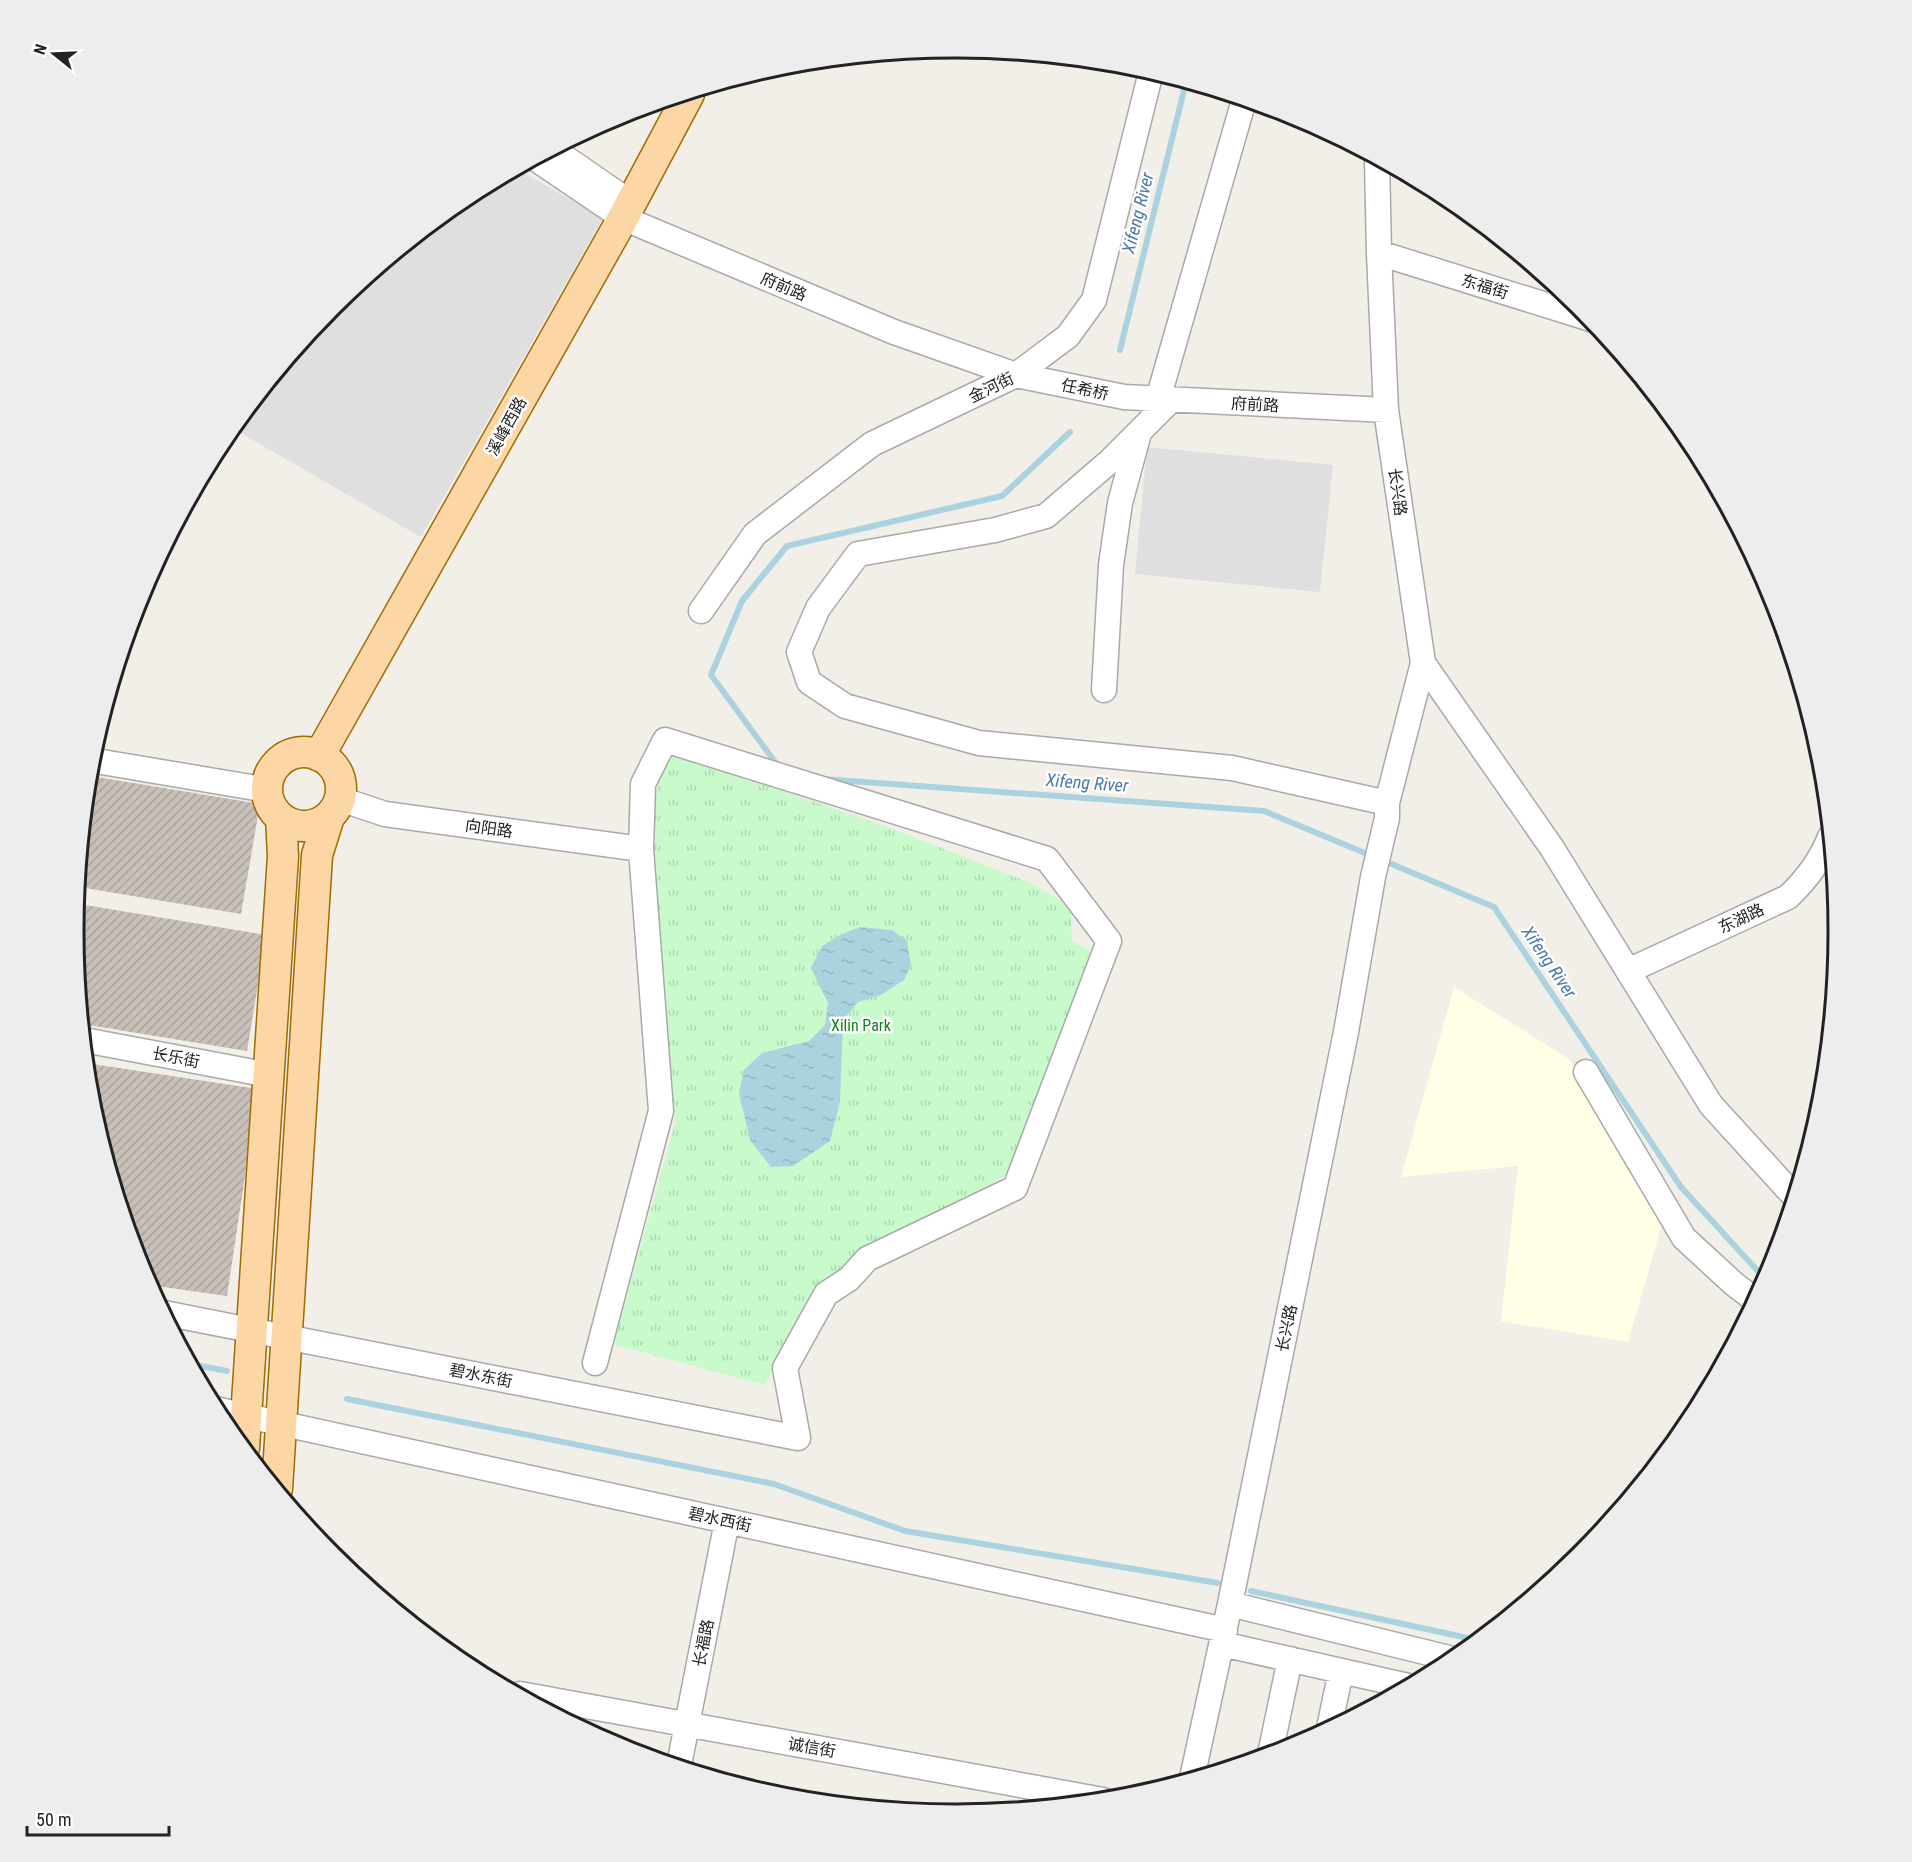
<svg xmlns="http://www.w3.org/2000/svg" width="1912" height="1862" viewBox="0 0 1912 1862" font-family="'Roboto Condensed','Noto Sans SC',sans-serif">
  <style>
    .residential { fill: #e0dfdf }
    .education { fill: #ffffe5 }
    .park { fill: url(#park-tufts) }
    .water { fill: url(#water-ripples) }
    .lines { fill: none; stroke-linecap: round; stroke-linejoin: round }
    .stream { stroke: #aad3df; stroke-width: 6 }
    .building { fill: url(#building-hatch) }
    .minor-casing { stroke: #a9a9a9; stroke-width: 27 }
    .major-casing { stroke: #a06b00; stroke-width: 33 }
    .minor { stroke: #fff; stroke-width: 24 }
    .major { stroke: #fcd6a4; stroke-width: 30 }
    .labels { text-anchor: middle; stroke-width: 5; stroke-linejoin: round; paint-order: stroke }
    .street-label { font-size: 16px; fill: #222; stroke: #fff }
    .park-label { font-size: 16px; fill: #0c8416; stroke: #fff }
    .water-label { font-size: 18px; font-style: italic; fill: #4a7aab; stroke: #fff }
    .rim { fill: none; stroke: #222; stroke-width: 3 }
  </style>
  <defs>
    <pattern id="park-tufts" width="24" height="20" patternUnits="userSpaceOnUse" patternTransform="scale(1.5)"><rect width="24" height="20" fill="#c8facc"/><path d="M3 7l-1-3M5 7V3M7 7l1-3M15 17l-1-3M17 17v-4M19 17l1-3" fill="none" stroke="#acd6af"/></pattern>
    <pattern id="water-ripples" width="26" height="14" patternUnits="userSpaceOnUse" patternTransform="scale(1.5)"><rect width="26" height="14" fill="#aad3df"/><path d="M2 4q2-2 4 0t4 0M15 11q2-2 4 0t4 0" fill="none" stroke="#92b5bf"/></pattern>
    <pattern id="building-hatch" width="6" height="6" patternUnits="userSpaceOnUse" patternTransform="scale(1.5)"><rect width="6" height="6" fill="#c7bfb8"/><path d="M-1 1l2-2M0 6l6-6M5 7l2-2" fill="none" stroke="#aba49e"/></pattern>
  </defs>
  <rect width="100%" height="100%" fill="#f2efe9"/>
  <path class="residential" d="M517 169 603 218 421 537 232 428 332 306 466 197Z
    M1147 447 1333 465 1320 592 1135 574Z"/>
  <path class="education" d="M1454 987 1569 1059 1664 1217 1628 1342 1501 1321 1518 1166 1401 1177Z"/>
  <path class="park" d="M670 752 885 826 1031 883 1071 907 1072 940 1100 957 1006 1175 933 1217 816 1301 764 1385 613 1344 675 1124 650 808Z"/>
  <path class="water" d="M860 927 892 930 907 941 911 965 904 980 881 995 858 1002 843 1020 840 1102 830 1141 793 1166 771 1167 750 1140 739 1093 744 1070 762 1053 809 1041 825 1025 828 1003 811 968 822 946 842 934Z"/>
  <g class="lines">
    <path class="stream" d="M1120 350 1186 82
      M778 766 711 675 742 601 787 546 1002 496 1070 432
      M823 779 1264 811 1372 856
      M1382 860 1494 907 1681 1187 1766 1280
      M191 1364 227 1371
      M347 1399 774 1484 905 1531 1218 1583
      M1251 1591 1477 1640"/>
  </g>
  <path class="building" d="M97 777 260 804 241 914 79 887Z
    M85 905 266 935 247 1051 82 1024 76 958Z
    M86 1063 258 1089 227 1296 149 1285 140 1269 90 1103Z"/>
  <g class="lines">
    <defs>
      <path id="minor" d="M554 150 631 203
        M536 159 623 218 894 332 1016 375 1124 397 1386 410
        M1379 253 1591 319
        M1158 399 1244 100
        M1171 400 1110 461 1046 516 995 530 858 554 818 608 799 652 809 682 845 706 979 743 1232 768 1387 803
        M701 611 755 534 872 444 1016 375 1068 336 1094 300 1151 72
        M1423 663 1552 848 1711 1105 1794 1196
        M1104 690 1111 565 1120 503 1139 433
        M90 760 268 790
        M340 799 385 814 641 849
        M1628 971 1788 897C1806 880 1821 860 1830 837
        M84 1040 269 1075
        M1586 1072 1684 1238 1734 1284 1755 1300
        M164 1313 798 1438 785 1368 826 1294 849 1279 867 1259 1015 1188 1109 941 1047 859 665 740 643 784 641 849 661 1111 595 1363
        M215 1409 1225 1630
        M1230 1604 1449 1658 1448 1664
        M1222 1644 1408 1686
        M520 1694 1103 1800
        M1329 1728 1341 1671
        M1270 1754 1290 1659
        M679 1765 727 1521
        M1192 1778 1230 1604 1346 1032 1373 877 1387 818V803L1423 663 1386 410 1379 253 1377 160"/>
      <path id="major" d="M267 789a37 37 0 1 1 74 0a37 37 0 1 1-74 0Z
        M319 756 623 218 689 94
        M244 1448 283 856 281 818
        M277 1489 317 855 329 817"/>
    </defs>
    <use href="#minor" class="minor-casing"/>
    <use href="#major" class="major-casing"/>
    <use href="#minor" class="minor"/>
    <use href="#major" class="major"/>
  </g>
  <g class="labels">
    <g class="street-label">
      <text transform="translate(784 286) rotate(23)" y="6">府前路</text>
      <text transform="translate(1485 286) rotate(17)" y="6">东福街</text>
      <text transform="translate(991 387) rotate(-26)" y="6">金河街</text>
      <text transform="translate(1085 389) rotate(12)" y="6">任希桥</text>
      <text transform="translate(1255 404) rotate(3)" y="6">府前路</text>
      <text transform="translate(506 426) rotate(-61)" y="6">溪峰西路</text>
      <text transform="translate(1398 492) rotate(82)" y="6">长兴路</text>
      <text transform="translate(489 828) rotate(8)" y="6">向阳路</text>
      <text transform="translate(1741 918) rotate(-25)" y="6">东湖路</text>
      <text transform="translate(176 1057) rotate(11)" y="6">长乐街</text>
      <text transform="translate(1286 1328) rotate(-78)" y="6">长兴路</text>
      <text transform="translate(481 1375) rotate(11)" y="6">碧水东街</text>
      <text transform="translate(720 1519) rotate(12)" y="6">碧水西街</text>
      <text transform="translate(703 1643) rotate(-79)" y="6">长福路</text>
      <text transform="translate(812 1747) rotate(10)" y="6">诚信街</text>
    </g>
    <g class="park-label">
      <text x="861" y="1031">Xilin Park</text>
    </g>
    <g class="water-label">
      <text transform="translate(1138 213) rotate(-76)" y="6">Xifeng River</text>
      <text transform="translate(1087 783) rotate(4)" y="6">Xifeng River</text>
      <text transform="translate(1549 962) rotate(56)" y="6">Xifeng River</text>
    </g>
  </g>
  <path d="M0 0H1912V1862H0ZM956 58H956A872 872 0 0 1 1828 930V932A872 872 0 0 1 956 1804H956A872 872 0 0 1 84 932V930A872 872 0 0 1 956 58Z" fill="#ededed" fill-rule="evenodd"/>
  <path class="rim" d="M956 58H956A872 872 0 0 1 1828 930V932A872 872 0 0 1 956 1804H956A872 872 0 0 1 84 932V930A872 872 0 0 1 956 58Z"/>
  <g transform="translate(54 54) rotate(288)" stroke="#ffffff" stroke-width="4.5" paint-order="stroke">
  <path d="M0-4.5L10 22L0 15L-10 22Z" fill="#222222"/>
  <text y="-9" font-size="16" font-weight="bold" text-anchor="middle" fill="#222222">N</text>
  </g>
  <path d="M27 1826v9h142v-9" fill="none" stroke="#222222" stroke-width="3"/>
  <text x="36" y="1826" font-size="18" fill="#222222" stroke="#ffffff" stroke-width="4.5" paint-order="stroke">50 m</text>
</svg>
